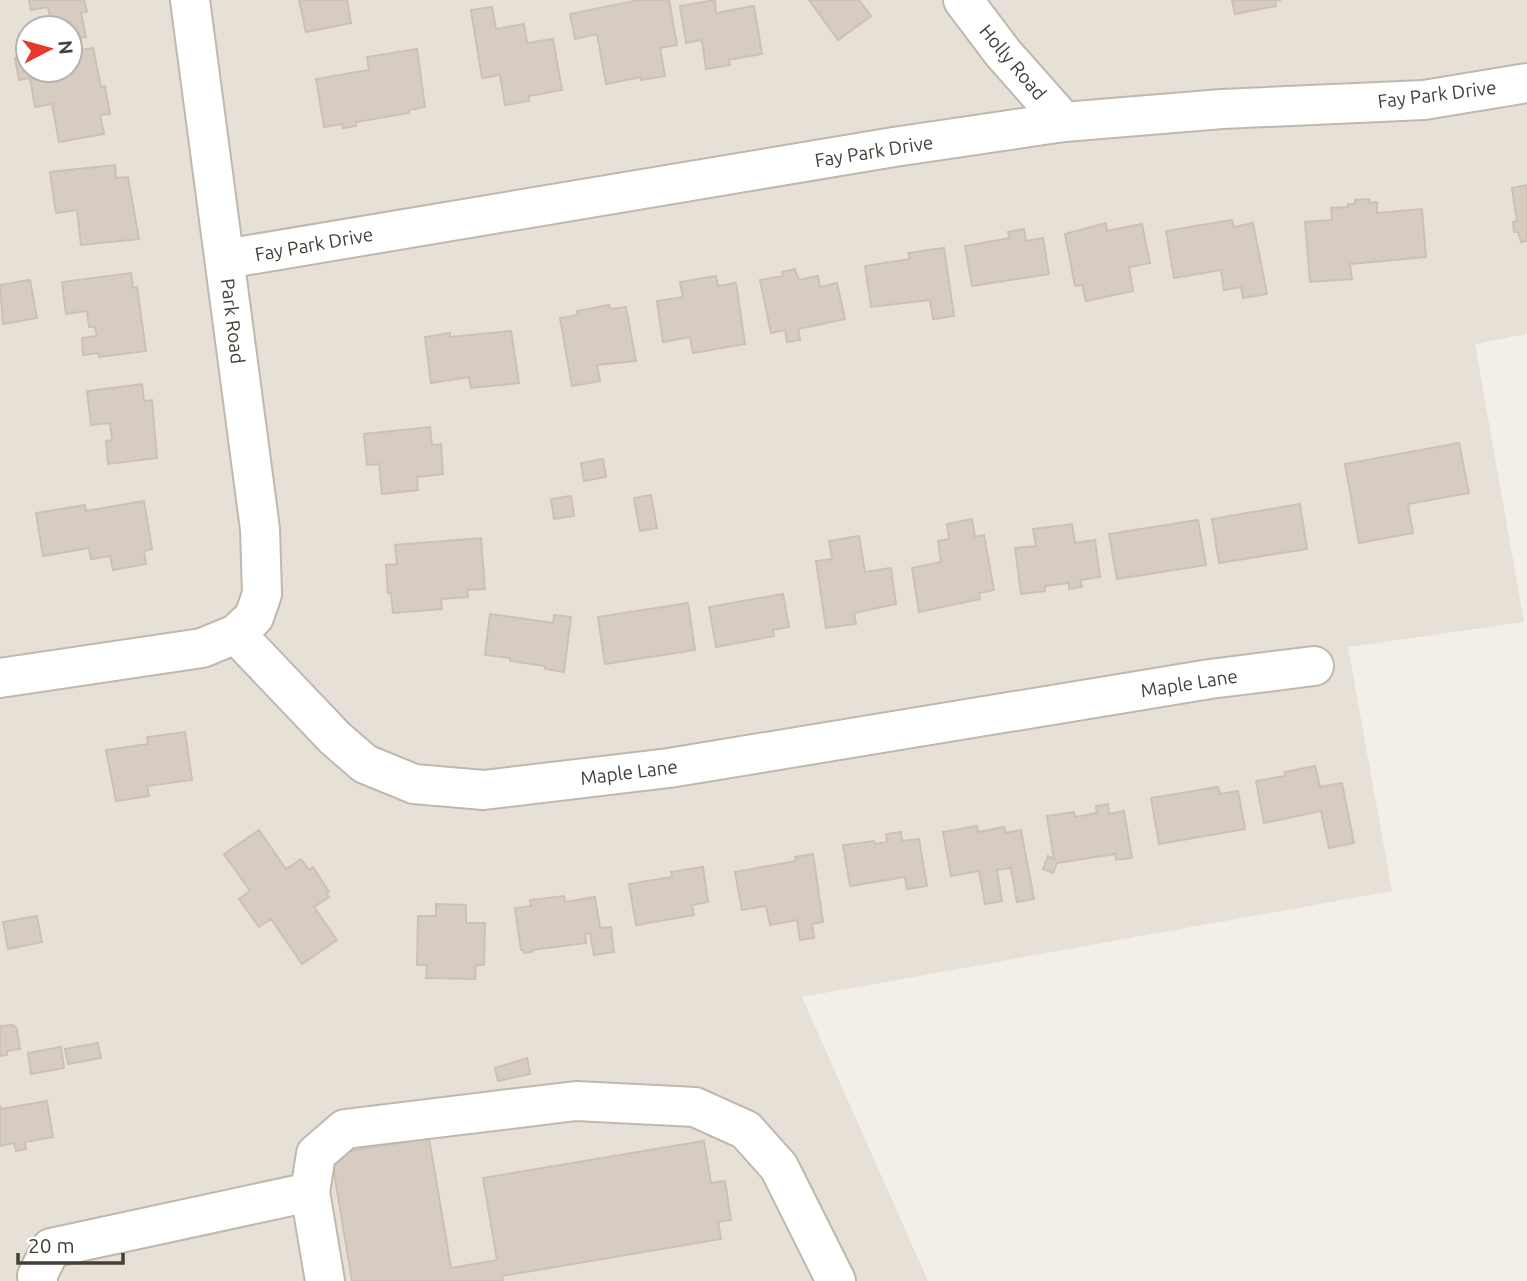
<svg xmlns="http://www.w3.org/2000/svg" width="1527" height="1281" viewBox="0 0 1527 1281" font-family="Ubuntu,sans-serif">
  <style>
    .residential { fill: #e6e0d7; fill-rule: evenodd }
    .building { fill: #d6ccc2; stroke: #cdc1b3; stroke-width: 2 }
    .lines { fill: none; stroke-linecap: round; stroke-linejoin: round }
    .minor-casing { stroke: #c0b8af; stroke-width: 42 }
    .minor { stroke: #fff; stroke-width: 38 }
    .labels { text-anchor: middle; stroke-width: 7; stroke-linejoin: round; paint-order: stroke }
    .street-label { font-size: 19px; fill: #453f38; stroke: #fff }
  </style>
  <rect width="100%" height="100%" fill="#f2efe8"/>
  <path class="residential" d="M0 0H1527V334L1475 344 1524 622 1348 647 1392 891 802 997 928 1281H0ZM28 28H70V70H28Z"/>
  <path class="building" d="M29 0H84L87 12 81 13 86 37 70 40V28H42L41 19 50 17 48 7 31 10Z
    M299 0H347L351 23 306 32Z
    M639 0H669L677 45 660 48 665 76 641 80V77L606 84 597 34 575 39 570 14Z
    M715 0 716 13 754 6 762 54 728 60 730 65 706 69 702 40 686 43 680 6Z
    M809 0H859L871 16 838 40Z
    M1232 0H1281L1275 1 1276 6 1235 14Z
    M492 7 496 29 524 24 527 43 553 39 562 90 529 96V101L505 105 500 75 482 78 471 10Z
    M93 48 101 87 105 86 110 114 100 115 104 134 59 142 52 104 35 107 30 78 19 80 15 58 28 55V70H70V52Z
    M417 49 425 107 409 110V113L356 122V126L343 128 342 124 324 127 316 79 369 70 367 57Z
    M115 165 116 178 128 177 139 239 81 245 77 210 56 213 50 172Z
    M1527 185V241L1521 242 1518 232H1514L1513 222 1517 221 1512 188Z
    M1369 199 1370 203 1377 202V213L1422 209 1426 257 1350 264 1352 279 1310 282 1305 222 1332 220 1331 208 1348 207V204H1355V200Z
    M1232 220 1234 227 1253 223 1267 294 1243 298 1241 287 1224 290 1221 270 1174 278 1166 231Z
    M1106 223 1107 231 1142 224 1150 263 1129 267 1133 291 1086 301 1082 285 1075 286 1065 234Z
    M1024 229 1026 241 1043 238 1049 274 972 286 965 246 1010 238 1008 232Z
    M944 248 954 316 933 319 930 300 871 307 865 266 910 259 908 253Z
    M795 269 799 280 818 276 820 287 837 283 845 319 798 329 800 340 787 342 785 330 771 333 760 280 783 276 782 272Z
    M131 273 133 288 137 287 146 351 99 357 98 353 83 355 82 338 97 336 95 327H89L87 311 66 314 62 282Z
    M716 276 718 286 736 283 745 344 693 353 690 337 663 342 657 301 683 297 680 282Z
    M30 280 37 318 3 324 0 285Z
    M609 305 610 309 626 307 636 361 597 365 600 381 572 386 560 318 578 315 577 311Z
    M511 331 519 383 471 388 469 377 431 383 425 337 450 333V337Z
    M142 384 144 401 152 400 157 458 108 464 106 441 112 440 110 423 91 425 87 391Z
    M430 427 432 445 441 444 443 474 417 477 418 490 382 494 379 464 367 465 364 434Z
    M1459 443 1469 493 1408 504 1413 533 1359 543 1345 464Z
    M603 459 606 477 584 481 581 463Z
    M651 495 657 528 640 531 634 498Z
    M571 496 574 516 554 519 551 499Z
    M144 501 152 549 144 551 146 564 113 570 110 556 91 559 89 548 43 556 36 513 85 505 86 511Z
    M1300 504 1307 549 1219 563 1212 519Z
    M972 519 975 537 984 535 994 590 979 593 980 599 919 612 912 568 941 562 938 541 949 539 947 524Z
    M1198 520 1206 565 1117 579 1109 534Z
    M1072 524 1075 543 1095 540 1100 577 1080 580 1082 587 1069 589V583L1045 586V591L1021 594 1015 548 1036 546 1033 529Z
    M859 536 865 572 891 568 896 604 854 613 856 624 826 628 816 561 832 559 829 541Z
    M481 538 485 589 467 590 468 597 441 599 442 609 393 613 391 593H388L386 565 397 564 395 545Z
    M783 594 789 627 773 630 774 636 716 647 709 607Z
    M688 603 695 650 605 664 598 617Z
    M490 614 553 623 554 615 571 617 564 672 545 669V666L510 661V658L485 655Z
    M185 732 192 780 147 786 149 796 116 801 106 750 148 744 147 737Z
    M1315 766 1320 787 1342 783 1354 843 1329 848 1321 811 1264 823 1256 781 1285 776V772Z
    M1218 787 1220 794 1238 791 1245 829 1159 844 1151 798Z
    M1108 804 1109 814 1124 811 1132 858 1116 860 1115 854 1057 863 1053 873 1043 869 1048 856 1054 859 1047 816 1074 812 1075 817 1097 813 1096 806Z
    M977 826 978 832 1004 827 1006 833 1021 830 1034 899 1017 902 1011 868 997 870 1002 901 985 904 979 871 951 876 943 832Z
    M259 830 286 869 301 859 309 870 313 867 329 892 326 894 329 897 314 907 337 940 302 964 271 919 259 927 239 899 250 891 224 854Z
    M901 832 902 841 919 839 927 886 907 889 905 877 850 886 843 845 874 841 875 844 887 842 886 834Z
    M813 854 823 922 812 924 814 938 800 940 797 920 770 925 766 906 742 910 735 872 796 861 795 857Z
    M703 867 708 902 692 905 694 915 636 925 629 884 672 877 671 872Z
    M564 896 565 902 595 897 600 928 611 927 614 952 594 955 590 933 585 934 586 943 532 950V952L524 953 523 950H521L515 908 531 906 530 900Z
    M436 904 466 905V923H485L484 965H476L475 979 426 978 427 965H417L418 916H436Z
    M37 916 42 942 8 949 3 922Z
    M13 1025 17 1029 20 1049 7 1051V1055L0 1056V1026Z
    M98 1043 101 1058 68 1064 65 1049Z
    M61 1047 64 1068 31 1074 28 1053Z
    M527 1058 530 1074 498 1081 495 1068Z
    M47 1101 53 1137 25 1142 26 1149 16 1151 14 1143 0 1146V1105L1 1109Z
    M429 1138 451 1268 497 1260 483 1178 704 1141 711 1183 725 1181 731 1220 718 1222 721 1239 502 1276 503 1281H352L331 1154Z"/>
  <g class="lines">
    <defs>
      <path id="minor" d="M963 0 1003 53 1064 122
        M225 259 894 147 1064 122 1222 109 1424 100 1527 83
        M236 634 335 738 365 764 414 784 484 790 669 768 1210 679 1314 666
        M0 678 202 648 236 634 254 617 262 594 260 529 190 0
        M310 1192 316 1154 345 1129 576 1101 695 1107 746 1130 779 1167 836 1281
        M38 1281 37 1276 51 1248 310 1192 325 1281"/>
    </defs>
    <use href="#minor" class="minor-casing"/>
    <use href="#minor" class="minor"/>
  </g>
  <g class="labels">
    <g class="street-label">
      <text transform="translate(1013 62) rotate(50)" y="7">Holly Road</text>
      <text transform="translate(1437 94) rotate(-7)" y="7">Fay Park Drive</text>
      <text transform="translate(874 151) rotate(-9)" y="7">Fay Park Drive</text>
      <text transform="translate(314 244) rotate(-10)" y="7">Fay Park Drive</text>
      <text transform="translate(233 321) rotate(83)" y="7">Park Road</text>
      <text transform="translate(1189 683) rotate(-9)" y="7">Maple Lane</text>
      <text transform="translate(629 772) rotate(-7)" y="7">Maple Lane</text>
    </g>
  </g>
  <g transform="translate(49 49) rotate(84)"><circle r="33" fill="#ffffff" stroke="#b5b2af" stroke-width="2"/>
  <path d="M0-5L12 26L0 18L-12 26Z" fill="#e6392c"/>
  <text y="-10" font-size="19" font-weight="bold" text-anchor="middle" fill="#453f38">N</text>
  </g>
  <path d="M18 1253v10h105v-10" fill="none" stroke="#453f38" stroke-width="3.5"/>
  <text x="28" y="1253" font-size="21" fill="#453f38" stroke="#ffffff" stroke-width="5" paint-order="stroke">20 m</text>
</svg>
